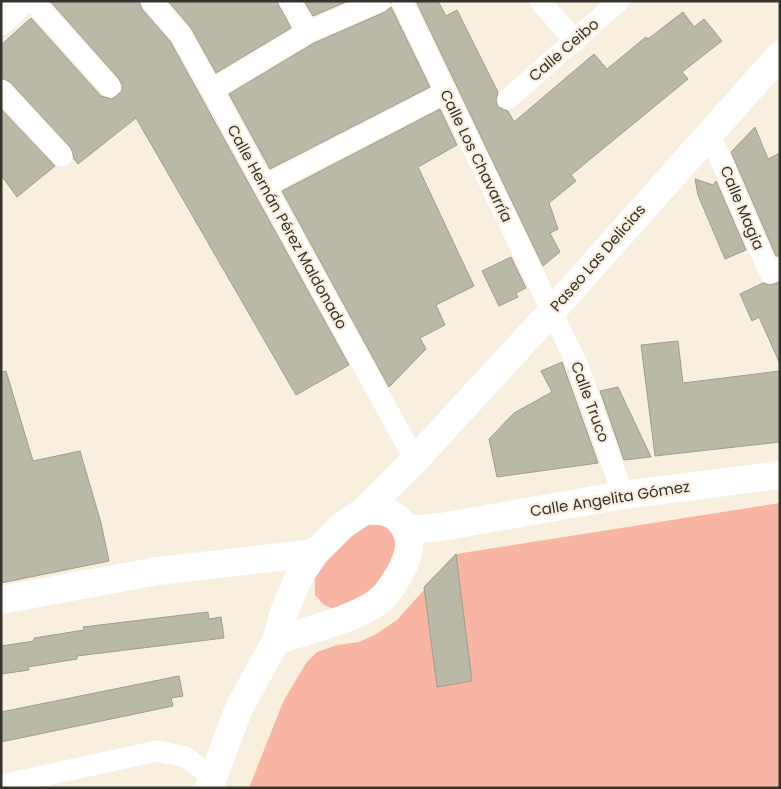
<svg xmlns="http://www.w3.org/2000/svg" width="781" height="789" viewBox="0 0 781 789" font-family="Poppins,sans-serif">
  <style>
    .green { fill: #f9b5a3 }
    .building { fill: #bab9a8; stroke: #9f9e8d }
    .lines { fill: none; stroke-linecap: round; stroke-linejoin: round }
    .street { stroke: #fff; stroke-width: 21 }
    .secondary { stroke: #fff; stroke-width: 28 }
    .labels { text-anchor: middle; stroke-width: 4.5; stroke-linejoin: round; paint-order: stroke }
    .street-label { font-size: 15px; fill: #36322c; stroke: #f9efdf }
  </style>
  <rect width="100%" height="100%" fill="#f9efdf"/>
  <path class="green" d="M780 503V788H249L283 702 306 663 317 652 337 645 359 642 376 634 397 620 456 554Z
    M381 521C384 525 391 530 393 536 409 573 363 597 336 610L324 605 315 595V574L337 546 364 523Z"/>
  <path class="building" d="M50 1H139L142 9 170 41 349 365 296 395 136 118 78 164 74 159 71 148 10 82 1 78V45L31 18 101 96 112 99 122 91V85L119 79Z
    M168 1H277L291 28 216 73 191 28Z
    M304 1H348L313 16Z
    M416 1H438L446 16 457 10 498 92 496 101 498 107 508 111 514 122 594 54 607 69 646 37 648 39 683 12 694 27 704 19 722 41 682 72 688 79 571 175 576 181 549 203 558 229 550 233 560 252 543 266Z
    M391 7 430 87 270 169 229 94 314 43 385 12Z
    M1 109 55 166 17 197 1 175Z
    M440 109 457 145 418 167 474 286 436 305 445 325 420 338 426 349 389 387 282 191Z
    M755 127 768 159 780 153V256H776L731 152Z
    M695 179 713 185 716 181 746 250 725 259 698 195Z
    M511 257 526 288 516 293 518 297 499 306 482 271Z
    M780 282V364L759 317 752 321 740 294 763 283 770 285Z
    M678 341 683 383 780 371V442L655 456 641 345Z
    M562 362 598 463 497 477 489 439 514 413 552 392 541 371Z
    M6 371 33 461 80 451 101 523 109 561 1 583V372Z
    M618 387 651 457 624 460 600 391Z
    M456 554 472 681 437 687 424 587Z
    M208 612 209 619 221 617 224 638 77 656V659L28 667 29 670 1 674V646L34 641V638L84 630 83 627Z
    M179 676 183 696 171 698 173 706 1 742V712Z"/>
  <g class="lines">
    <path class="street" d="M33 1 110 87
      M151 1 180 34 212 90 415 460
      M289 1 308 32
      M402 1 578 366 623 495
      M540 1 575 41
      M1 90 62 156
      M212 90 308 32 380 1
      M508 99 619 1
      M709 133 770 273 780 268
      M264 186 445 93
      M1 785 157 751 186 757 212 777"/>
    <path class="secondary" d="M1 21 21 1
      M406 530 441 527 623 495 780 475
      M1 600 158 571 315 553
      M276 641C304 631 362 618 382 598 391 590 397 578 403 567 408 556 412 541 406 530 397 511 382 510 364 511
      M209 788 239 708 276 641 284 612 299 577 315 553 342 526 364 511 415 460 553 310 780 55"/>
  </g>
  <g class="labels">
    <g class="street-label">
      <text transform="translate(564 50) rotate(-41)" y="5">Calle Ceibo</text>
      <text transform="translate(476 156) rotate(64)" y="5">Calle Los Chavarría</text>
      <text transform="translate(742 208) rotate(67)" y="5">Calle Magia</text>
      <text transform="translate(287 227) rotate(61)" y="5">Calle Hernán Pérez Maldonado</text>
      <text transform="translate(598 258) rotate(-49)" y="5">Paseo Las Delicias</text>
      <text transform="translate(590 402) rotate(70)" y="5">Calle Truco</text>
      <text transform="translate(610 499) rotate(-9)" y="5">Calle Angelita Gómez</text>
    </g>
  </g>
  <rect width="781" height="789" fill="none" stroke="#36322c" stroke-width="5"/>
</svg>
